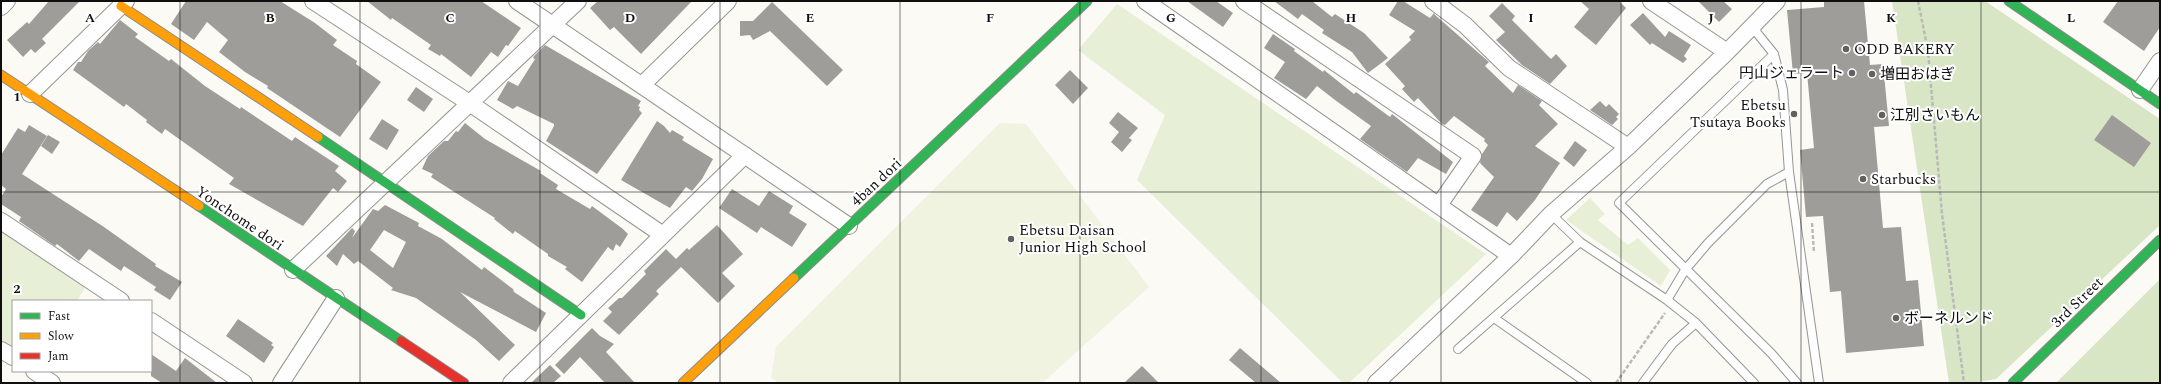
<svg xmlns="http://www.w3.org/2000/svg" width="2161" height="384" viewBox="0 0 2161 384" font-family="Spectral,'Noto Sans JP',serif">
  <style>
    .green { fill: #e7efd7 }
    .forest { fill: #d8e6c6 }
    .pitch { fill: #eff3e0 }
    .building { fill: #9f9d9a; fill-rule: evenodd }
    .lines { fill: none; stroke-linecap: round; stroke-linejoin: round }
    .lane-casing { stroke: #959593; stroke-width: 10 }
    .street-casing { stroke: #959593; stroke-width: 18 }
    .fast-casing { stroke: #8c8b89; stroke-width: 11 }
    .slow-casing { stroke: #8c8b89; stroke-width: 11 }
    .jam-casing { stroke: #8c8b89; stroke-width: 11 }
    .path { stroke: #b9b9b8; stroke-width: 2.5; stroke-dasharray: 4 2; stroke-linecap: butt }
    .lane { stroke: #fefefe; stroke-width: 8 }
    .street { stroke: #fefefe; stroke-width: 16 }
    .fast { stroke: #30b455; stroke-width: 9 }
    .slow { stroke: #ff9f0a; stroke-width: 9 }
    .jam { stroke: #e5322d; stroke-width: 9 }
    .grid { fill: none; stroke: #0f0f0f; stroke-width: 1; stroke-opacity: 0.55 }
    .poi-dot { fill: #626160; stroke: #fff; stroke-width: 1.5 }
    .labels { text-anchor: middle; stroke-width: 4; stroke-linejoin: round; paint-order: stroke }
    .poi-label { font-size: 15px; fill: #0f0f0f; stroke: #fff; text-anchor: start }
    .street-label { font-size: 15px; fill: #0f0f0f; stroke: #fff }
    .grid-label { font-size: 13px; text-anchor: middle; font-weight: bold; fill: #0f0f0f; stroke: #fff; stroke-width: 4; stroke-linejoin: round; paint-order: stroke }
  </style>
  <rect width="100%" height="100%" fill="#fbfaf5"/>
  <path class="green" d="M1117 4 1486 254 1349 383H1343L1137 180 1165 115 1078 50Z
    M1590 198 1605 214 1598 220 1628 245 1638 238 1670 270 1661 286 1566 220Z
    M1 228 86 286 77 301H13V348L1 341Z"/>
  <path class="forest" d="M1892 1H1985L2160 119V225L1996 379 1972 383H1949Z
    M2160 279V383H2056Z"/>
  <path class="pitch" d="M1000 123 1026 124 1149 287 1042 383H779L771 378 776 347Z"/>
  <path class="building" d="M49 1H80L42 39 46 43 35 53 31 49 23 57 7 40 27 22 29 24Z
    M186 1H280L315 23 337 40 333 45 357 61 356 64 381 82 340 137 267 88 268 86 245 72 219 52 228 40 207 22 194 40 171 24Z
    M367 1H481L521 28 508 46 506 45 498 57 491 52 471 77 441 54 440 56 428 49 431 45 392 18 391 20Z
    M598 1H692L641 54 614 27 610 30 590 8Z
    M1187 1H1216L1233 13 1223 27Z
    M1274 1H1312L1332 17 1335 14 1364 33 1388 58 1368 73 1352 52 1322 33 1324 30 1302 14 1298 19Z
    M1398 1H1403L1430 18 1434 13 1435 15 1489 62 1485 66 1513 93 1518 85 1542 101 1539 105 1558 124 1535 146 1560 163 1535 200 1517 221 1507 212 1497 227 1471 210 1494 177 1480 163 1482 154 1488 145 1484 141 1485 139 1454 116 1445 125 1442 124 1418 98 1414 102 1402 89 1405 86 1385 64 1411 40 1409 37 1415 31 1389 15Z
    M1580 1H1619L1626 8 1596 45 1574 27 1589 9Z
    M1698 1H1723L1732 9 1719 22Z
    M1824 1H1864L1870 65 1883 64 1889 126 1874 127 1883 228 1901 227 1906 281 1918 280 1924 346 1846 353 1841 291 1830 292 1823 216 1806 217 1800 150 1814 148 1807 73 1793 74 1787 10 1824 7Z
    M2118 1H2160V27L2144 51 2103 22Z
    M772 2 843 70 827 86 770 31 753 40 750 35 740 36V21H753Z
    M1502 3 1515 16 1512 20 1551 59 1556 54 1567 66 1550 84 1522 65 1496 40 1505 32 1489 16Z
    M1643 13 1665 37 1669 31 1691 45 1684 56 1687 59 1683 63 1652 43 1650 45 1630 25Z
    M120 20 138 34 135 37 169 61 171 59 205 86 240 109 241 107 292 141 295 137 339 166 335 171 347 181 338 192 333 188 303 226 229 184 234 178 165 129 162 134 146 122 147 120 126 104 124 107 73 70 78 62H81L88 51 98 42 100 44Z
    M1273 34 1295 49 1294 51 1323 72 1324 70 1354 94 1356 92 1390 117 1392 114 1453 162 1446 174 1418 158 1407 172 1360 139 1371 126 1335 100 1317 86 1306 99 1274 78 1285 62 1264 48Z
    M545 45 641 101 638 106 640 107 639 110 642 113 597 174 546 141 554 126V124L517 106 513 109 497 100 508 81 518 86 535 59 533 58 534 56Z
    M1070 70 1088 88 1073 104 1055 85Z
    M416 87 433 99 424 112 407 100Z
    M1600 101 1606 107 1609 104 1619 114 1616 117 1618 119 1612 125 1590 110Z
    M1118 112 1138 128 1129 138 1132 140 1122 152 1111 142 1119 132 1109 123Z
    M2112 115 2151 143 2134 167 2094 140Z
    M382 119 399 130 387 150 369 139Z
    M657 121 664 126 670 133 672 130 684 137 682 140 713 159 702 179 692 191 686 187 670 208 621 180Z
    M465 123 485 139 541 171 540 173 558 185 556 189 590 209 592 206 623 229 628 234 620 247 616 244 613 251 608 247 582 282 565 269 567 267 548 256V254L515 231 513 234 494 219 495 218 431 177 433 174 422 169 428 156 444 141H448L456 131 458 132Z
    M29 125 47 136 22 174 104 227 156 264 155 266 182 282 170 300 154 290 156 287 124 266 121 271 89 249 79 261 57 244 55 246 19 221 21 217 1 204V197L6 189 1 185V155L18 128 25 132Z
    M48 135 60 142 52 154 41 146Z
    M1575 141 1587 150 1574 167 1563 158Z
    M732 189 759 206 769 191 793 206 789 213 807 224 792 247 761 227 757 233 719 208Z
    M385 205 419 223 418 226 442 239 482 270 484 267 513 289 514 292 546 313 536 332 460 292 515 345 499 361 476 340 416 298 391 290 393 288 358 261 354 264 343 254 337 266 326 256 352 228 355 231 352 238 373 209 378 211ZM384 230 406 242 393 268 370 250Z
    M717 225 743 254 722 273 735 286 718 303 681 267 656 291 659 294 619 335 603 321 612 312 608 308 619 298H622L646 274 644 271 666 249 676 259 687 248 689 250Z
    M238 319 273 343 271 345 274 347 264 363 226 336Z
    M592 328 600 336 614 344 606 352 635 383H605L580 357 564 374 555 365Z
    M1240 348 1281 383H1256L1229 360Z
    M151 354 176 371 185 358 217 383H162L151 376Z
    M550 365 561 376 553 383H531Z
    M1142 366 1159 383H1124Z"/>
  <g class="lines">
    <defs>
      <path id="lane" d="M1754 23 1757 33 1774 54 1783 90 1789 172 1819 383
        M1774 54 1619 203 1771 353 1797 383
        M1551 214 1580 242 1667 300 1696 323 1754 383
        M1667 300 1685 270 1708 243 1767 184 1789 172
        M1494 318 1587 383
        M1458 349 1580 242
        M1643 383 1672 344 1696 323"/>
      <path id="street" d="M313 1 471 104 663 235
        M517 1 849 226
        M1145 1 1511 256
        M1244 1 1473 156 1439 205
        M1433 1 1465 25 1509 68 1628 147
        M1651 1 1727 52
        M1 7 7 1
        M642 85 728 1
        M2140 90 2160 61
        M30 94 126 1
        M1 221 121 301
        M293 270 578 1
        M151 321 244 383
        M1 350 13 357
        M34 371 52 383
        M281 383 336 298
        M511 383 745 155
        M1376 383 1511 256 1551 214 1628 147 1727 52 1777 1"/>
      <path id="fast" d="M2009 1 2160 104
        M318 137 581 315
        M199 206 401 341
        M794 278 1087 1
        M2013 383 2160 240"/>
      <path id="slow" d="M121 6 318 137
        M1 75 199 206
        M683 383 794 278"/>
      <path id="jam" d="M401 341 464 383"/>
    </defs>
    <use href="#lane" class="lane-casing"/>
    <use href="#street" class="street-casing"/>
    <use href="#fast" class="fast-casing"/>
    <use href="#slow" class="slow-casing"/>
    <use href="#jam" class="jam-casing"/>
    <path class="path" d="M1918 1 1928 51 1942 214 1964 383
      M1812 223 1814 253
      M1616 383 1665 313"/>
    <use href="#lane" class="lane"/>
    <use href="#street" class="street"/>
    <use href="#fast" class="fast"/>
    <use href="#slow" class="slow"/>
    <use href="#jam" class="jam"/>
  </g>
  <path class="grid" d="M180 1V383M360 1V383M540 1V383M720 1V383M900 1V383M1080 1V383M1261 1V383M1441 1V383M1621 1V383M1801 1V383M1981 1V383M1 192H2160"/>
  <g class="poi-dot">
    <circle cx="1846" cy="49" r="4"/>
    <circle cx="1852" cy="73" r="4"/>
    <circle cx="1872" cy="74" r="4"/>
    <circle cx="1794" cy="114" r="4"/>
    <circle cx="1882" cy="115" r="4"/>
    <circle cx="1863" cy="179" r="4"/>
    <circle cx="1011" cy="239" r="4"/>
    <circle cx="1896" cy="318" r="4"/>
  </g>
  <g class="labels">
    <g class="poi-label">
      <text x="1854" y="54">ODD BAKERY</text>
      <text x="1844" y="78" text-anchor="end">円山ジェラート</text>
      <text x="1880" y="79">増田おはぎ</text>
      <text x="1786" y="110" text-anchor="end">Ebetsu<tspan x="1786" dy="17">Tsutaya Books</tspan></text>
      <text x="1890" y="120">江別さいもん</text>
      <text x="1871" y="184">Starbucks</text>
      <text x="1019" y="235">Ebetsu Daisan<tspan x="1019" dy="17">Junior High School</tspan></text>
      <text x="1904" y="323">ボーネルンド</text>
    </g>
    <g class="street-label">
      <text transform="translate(876 182) rotate(-43)" y="5">4ban dori</text>
      <text transform="translate(240 218) rotate(34)" y="5">Yonchome dori</text>
      <text transform="translate(2077 302) rotate(-44)" y="5">3rd Street</text>
    </g>
  </g>
  <g class="grid-label">
    <text x="90" y="22">A</text>
    <text x="270" y="22">B</text>
    <text x="450" y="22">C</text>
    <text x="630" y="22">D</text>
    <text x="810" y="22">E</text>
    <text x="990" y="22">F</text>
    <text x="1171" y="22">G</text>
    <text x="1351" y="22">H</text>
    <text x="1531" y="22">I</text>
    <text x="1711" y="22">J</text>
    <text x="1891" y="22">K</text>
    <text x="2071" y="22">L</text>
    <text x="17" y="101">1</text>
    <text x="17" y="293">2</text>
  </g>
  <rect width="2161" height="384" fill="none" stroke="#0f0f0f" stroke-width="4"/>
  <rect x="12" y="300" width="140" height="72" fill="#ffffff" stroke="#9f9f9f"/>
  <rect x="20" y="313" width="20" height="6" fill="#30b455" stroke="#9f9f9f"/>
  <text x="48" y="320" font-size="12" fill="#0f0f0f">Fast</text>
  <rect x="20" y="333" width="20" height="6" fill="#ff9f0a" stroke="#9f9f9f"/>
  <text x="48" y="340" font-size="12" fill="#0f0f0f">Slow</text>
  <rect x="20" y="353" width="20" height="6" fill="#e5322d" stroke="#9f9f9f"/>
  <text x="48" y="360" font-size="12" fill="#0f0f0f">Jam</text>
</svg>
